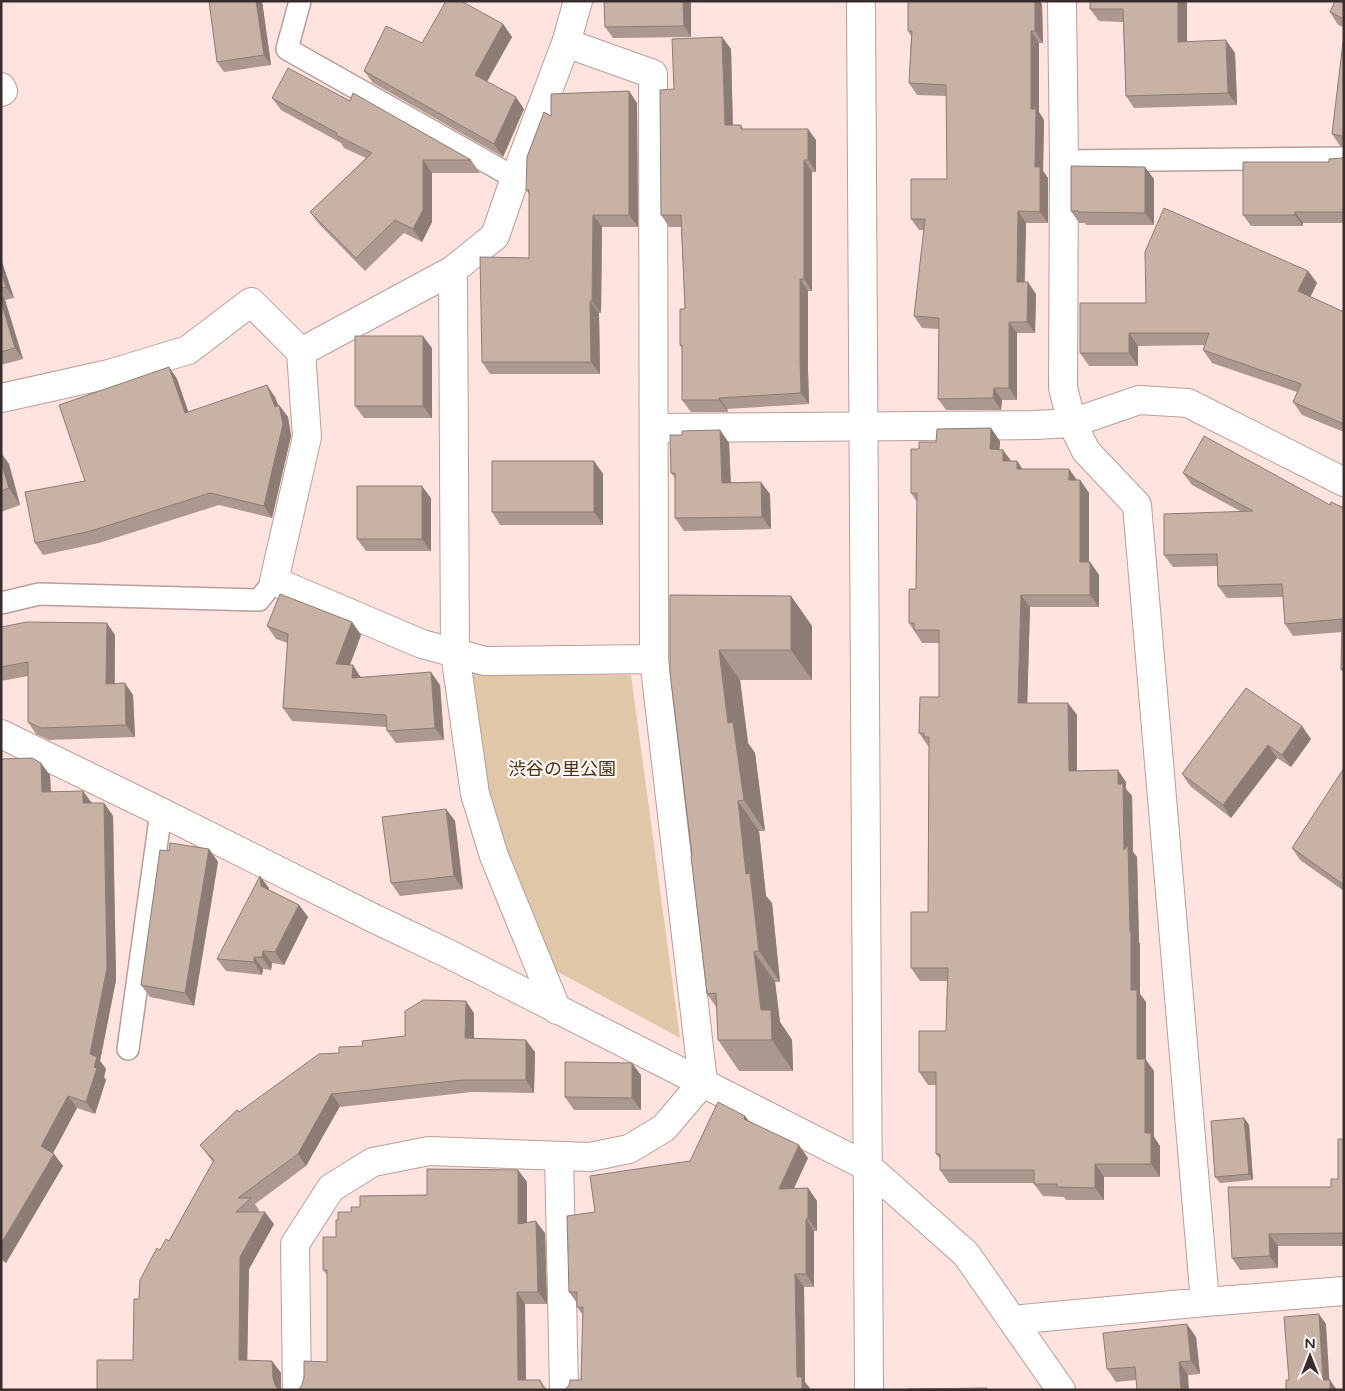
<svg xmlns="http://www.w3.org/2000/svg" width="1345" height="1391" viewBox="0 0 1345 1391" font-family="'Varela Round','Noto Sans JP',sans-serif">
  <style>
    .green { fill: #dfc7a7 }
    .lines { fill: none; stroke-linecap: round; stroke-linejoin: round }
    .lane-casing { stroke: #b89e9a; stroke-width: 24 }
    .street-casing { stroke: #b89e9a; stroke-width: 30 }
    .secondary-casing { stroke: #b89e9a; stroke-width: 30 }
    .lane { stroke: #fff; stroke-width: 21 }
    .street { stroke: #fff; stroke-width: 28 }
    .secondary { stroke: #fff; stroke-width: 28 }
    .wall { fill: #ac988e }
    .shaded-wall { fill: #8c7c74 }
    .building { fill: #c8b1a5; stroke: #8c7c74 }
    .labels { text-anchor: middle; stroke-width: 4.5; stroke-linejoin: round; paint-order: stroke }
    .park-label { font-size: 18px; fill: #493313; stroke: #fcf6f5 }
  </style>
  <rect width="100%" height="100%" fill="#ffe3df"/>
  <path class="green" d="M469 673 631 675 680 1038 549 967 482 784Z"/>
  <g class="lines">
    <defs>
      <path id="lane" d="M300 1 287 49 515 178
        M1064 161 1344 158
        M1 603 39 594 259 600 274 581
        M128 1049 161 812"/>
      <path id="street" d="M578 1 566 43 515 178 495 236 453 270 301 352 307 437 274 581 422 644 485 661 654 659
        M1062 1 1064 161 1063 388 1072 423 1086 451 1137 505 1205 1302
        M1 87 3 91 1 92
        M453 270 455 653 475 794 494 856 557 1010
        M1 398 109 374 188 350 251 302 301 352
        M654 428 1035 425 1072 423 1139 400 1188 403 1344 482
        M1 734 161 812 373 918 453 956 868 1167 966 1254 1061 1390
        M559 1156 564 1390
        M1012 1320 1205 1302 1344 1291
        M297 1390 295 1244 331 1188 373 1162 429 1151 590 1157 629 1149 664 1128 703 1082 654 659 653 74 566 43"/>
      <path id="secondary" d="M861 1 869 1390"/>
    </defs>
    <use href="#lane" class="lane-casing"/>
    <use href="#street" class="street-casing"/>
    <use href="#secondary" class="secondary-casing"/>
    <use href="#lane" class="lane"/>
    <use href="#street" class="street"/>
    <use href="#secondary" class="secondary"/>
  </g>
  <path class="wall" d="M209 1H262L271 65 224 72 217 62Z
    M604 1H691V37L613 38 605 27Z
    M1187 1V41L1235 53 1237 105 1134 108 1126 96 1123 22 1099 21 1090 9Z
    M1344 1V27L1338 25 1330 12Z
    M1042 4 1043 43H1039V112L1044 120 1043 171 1048 178V223H1026L1025 282 1036 294 1035 333H1017V400H1002L1001 410H946L938 399 939 329 922 328 914 316 924 230H919L911 219 947 179 946 96 917 95 909 83 911 36 908 31Z
    M503 24 512 37 487 82 524 109 503 157 373 83 364 71 422 43Z
    M722 37 731 49 733 125H741L743 129 816 140V172H812V291H808V371L809 404 727 409 728 412H691L682 400V349L680 345 685 309 681 227H669L661 215 674 89Z
    M1344 42V146H1340L1332 134Z
    M629 91 637 103 638 227H602L601 313H599L600 374H490L482 362 529 258V194L526 190 551 116Z
    M272 98 350 101 471 160 480 173H432V222L422 242 404 233 365 271 319 224 310 212 366 158 344 148 341 143 281 110Z
    M1344 156V223H1303V226H1251L1243 215 1329 162 1342 158Z
    M1154 179V225H1086L1085 223H1079L1071 211Z
    M1 259 14 298 5 300 23 359 1 365Z
    M1308 271 1317 283 1310 297 1344 312V432L1302 415 1293 402 1297 392 1212 363 1203 350 1205 345 1138 346V366H1089L1080 353 1146 303Z
    M432 348V418H364L355 406Z
    M169 367 177 379 188 412 275 397 278 405H279L288 417 291 436 272 518 219 505 99 543 43 555 35 543 85 481Z
    M720 430 729 443 731 482 770 494 771 529 684 531 675 518V478L671 473 682 435Z
    M1000 441 999 450 1011 461H1017L1022 469H1069L1077 480H1080L1089 493V562H1090L1099 575V607H1030L1027 703H1068L1077 715V771L1126 782V789L1132 796 1133 852 1137 857 1139 942 1140 944V994L1146 1002V1060L1154 1071V1137L1160 1146V1177H1104V1200H1066L1064 1197 1043 1196 1034 1184V1183H949L940 1170V1159L936 1154V1085H928L919 1072 946 1031 947 981H920L911 968 928 912 929 746H928L919 733 939 697V643H922L909 623 916 589 917 502 911 493Z
    M1 453 9 464 20 505 1 512Z
    M594 461 603 474V525H500L492 512Z
    M1183 473 1344 508V673L1341 670 1342 632 1293 636 1285 624 1283 597 1227 598 1218 586V566L1173 567 1164 555 1240 511 1192 485Z
    M431 498V551H366L357 539Z
    M670 595 791 596 812 626V680H740L748 743 755 753 765 831H759L766 896 772 903 780 982H775L780 1022 792 1040 793 1071H739L718 1040 717 1008 707 994 692 855Z
    M352 622 361 635 350 665 361 677 440 685 444 740 396 743 387 731V727L292 721 283 708 288 643 276 639 267 626Z
    M1 627 115 635V683L133 695 135 737 49 740 36 734 28 722V676L1 681Z
    M1246 688 1311 739 1291 767 1277 758 1231 818 1190 786 1182 774Z
    M1 759 50 775 51 791 92 803H104L113 816 116 980 100 1061 106 1069 104 1077 106 1080 95 1114 77 1108 53 1153 54 1154 63 1166 6 1263 1 1260Z
    M1344 768V891L1300 860 1292 848Z
    M446 809 455 821 463 889 400 896 391 883Z
    M209 849 218 862 194 1006 150 997 141 985 169 851Z
    M269 888V890L299 905 308 917 284 965 272 963 271 970 263 969 262 975 226 971 217 959Z
    M474 1013V1038L535 1052 534 1093 471 1092 340 1107V1106L306 1166 255 1204 259 1210 258 1212 274 1224 249 1269 247 1361H272L281 1373V1390H97L133 1360 139 1299 160 1250 169 1241 213 1162 209 1157 200 1145 239 1112 339 1053 363 1046 405 1036Z
    M641 1075V1110H574L565 1097Z
    M745 1116 750 1122 808 1158 794 1188H808L817 1201V1231H814V1287H804L805 1382 811 1390 581 1380 583 1315 577 1307V1303L569 1292 595 1212 690 1161Z
    M1244 1118 1249 1125 1253 1180 1220 1183 1215 1177Z
    M1344 1139V1246H1278V1268L1240 1270 1232 1258 1331 1187 1338 1179Z
    M518 1170 527 1182V1222L545 1233 547 1304H525L526 1380H540L547 1390H298L327 1362V1275L323 1270 336 1237 338 1220 351 1212 360 1207 427 1195Z
    M1196 1337 1200 1374 1116 1382 1107 1369Z"/>
  <path class="shaded-wall" d="M256 1H262L271 65 264 55Z
    M683 1H691V37L684 26Z
    M1035 1H1040L1042 4 1043 43 1035 31Z
    M1178 1H1187V54L1178 42Z
    M503 24 512 37 483 88 475 75Z
    M1031 31 1039 43V112L1044 120 1043 171 1048 178V223L1040 212 1035 167 1031 109Z
    M722 37 731 49 733 137 725 125Z
    M1226 40 1235 53 1237 105 1228 93Z
    M629 91 637 103 638 227 629 215Z
    M516 97 524 109 503 157 494 144Z
    M808 129 816 140V172L808 160Z
    M423 160 432 173V222L422 242 413 229Z
    M804 160 812 172V291L804 279Z
    M1145 167 1154 179V225L1145 213Z
    M1018 211 1026 223 1024 294 1017 282Z
    M1295 212 1303 223V226L1295 215Z
    M593 215 602 227 601 313 592 301Z
    M1 259 14 298 6 287 1 271Z
    M1308 271 1317 283 1307 304 1298 291Z
    M800 279 808 291V371L809 404 801 393 800 359Z
    M1028 282 1036 294 1035 333 1027 322Z
    M1 294 5 300 23 359 15 348 1 301Z
    M590 301 599 313 600 374 591 362Z
    M1009 322 1017 333V400L1009 388Z
    M1129 333 1138 346V366L1129 353Z
    M423 336 432 348V418L423 406Z
    M169 367 177 379 193 425 185 413Z
    M267 385 275 397 281 412 279 405 288 417 291 436 272 518 264 506 275 407Z
    M994 388 1002 400 1001 410 993 398Z
    M719 398 727 409 728 412 719 400Z
    M991 428 1000 441 999 462 990 449Z
    M720 430 729 443 731 495 722 483Z
    M1003 450 1012 462 1003 461Z
    M1 453 9 464 20 505 9 488 1 462Z
    M594 461 603 474V525L594 512Z
    M1017 461 1026 474 1017 469Z
    M1069 469 1078 482 1069 480Z
    M1080 480 1089 493V575L1080 562Z
    M761 482 770 494 771 529 762 517Z
    M422 486 431 498V551L422 539Z
    M1090 562 1099 575V607L1090 595Z
    M1021 595 1030 607 1027 715 1018 703Z
    M791 596 812 626V680L791 650Z
    M352 622 361 635 345 677 336 664Z
    M107 623 115 635 114 696 106 684Z
    M719 650 740 680 748 743 755 753 765 831 744 800 728 723Z
    M353 665 361 678H352Z
    M431 672 440 685 444 740 435 728Z
    M125 683 133 695 135 737 126 725Z
    M1068 703 1077 715V783L1069 771Z
    M1302 726 1311 739 1291 767 1282 755Z
    M1268 745 1277 758 1231 818 1223 805Z
    M41 763 50 775 51 804 42 792Z
    M1118 770 1126 782V789L1132 796 1133 852 1137 857 1139 942 1140 944V994L1146 1002V1060L1154 1071V1137L1160 1146V1177L1151 1164 1145 1133 1137 1059 1131 990 1130 932 1124 850 1118 784Z
    M83 791 92 803H83Z
    M738 801 759 831 766 896 772 903 780 982 759 951 746 874Z
    M104 803 113 816 116 980 100 1061 106 1069 104 1077 106 1080 95 1114 86 1102 90 1054Z
    M446 809 455 821 463 889 454 876Z
    M209 849 218 862 194 1006 185 993Z
    M260 876 269 888V898L261 886Z
    M299 905 308 917 284 965 275 952Z
    M263 951 272 963 271 970 262 957Z
    M754 952 775 982 780 1022 792 1040 793 1071 772 1040 761 1010Z
    M254 957 263 969 262 975 254 962Z
    M466 1001 474 1013V1050L465 1038Z
    M526 1040 535 1052 534 1093 526 1080Z
    M632 1063 641 1075V1110L632 1098Z
    M332 1093V1094L340 1106 306 1166 298 1154Z
    M68 1096 77 1108 50 1159 41 1146Z
    M745 1116 754 1129 744 1119Z
    M1244 1118 1249 1125 1253 1180 1249 1174Z
    M799 1145 808 1158 788 1201 779 1189Z
    M54 1154 63 1166 6 1263 1 1257V1244Z
    M1095 1164 1104 1177V1200L1095 1188Z
    M518 1170 527 1182V1236L518 1224Z
    M808 1188 817 1201V1231L808 1219Z
    M265 1212 274 1224 249 1269 247 1373 239 1360 240 1257Z
    M806 1219 814 1231V1287L806 1274Z
    M536 1221 545 1233 547 1304 538 1292Z
    M1269 1234 1278 1246V1268L1270 1256Z
    M795 1274 804 1287 805 1382 811 1390H802L797 1377Z
    M517 1292 525 1304 526 1390 518 1380Z
    M1319 1314 1326 1324 1330 1390 1323 1380Z
    M1187 1324 1196 1337 1200 1374 1191 1361Z
    M272 1361 281 1373V1390H278L275 1385 273 1378Z
    M1179 1362 1188 1375 1189 1390H1181Z
    M1330 1380 1337 1390H1330Z"/>
  <path class="building" d="M209 1H256L264 55 217 62Z
    M446 1H461L503 24 475 75 516 97 494 144 364 71 386 26 422 43Z
    M604 1H683L684 26 605 27Z
    M908 1H1035V31H1031V109H1036L1035 167H1040V212L1018 211 1017 282H1028L1027 322H1009V388H994L993 398 938 399 939 318 914 316 925 219H911V179H947L946 85 909 83 912 31H908Z
    M1090 1H1178V42L1226 40 1228 93 1126 96 1123 9H1090Z
    M1335 1H1344V19L1330 12Z
    M722 37 725 125H741V129H808V160H804V279H800V359L801 393 719 398V400H682V345H680V309H685L681 215H661L660 90 674 89 672 39Z
    M1343 42H1344V137L1342 136 1332 134Z
    M288 68 350 101 353 93 471 160H423V210L413 229 395 220 356 258 310 212 372 153 336 135 337 133 272 98Z
    M629 91V215H593L592 301H590L591 362H482L480 257 529 258V190H526L527 157 544 112 551 116V94Z
    M1344 156V212H1295V215H1243V162H1329V159L1342 158Z
    M1071 166 1145 167V213L1078 212V211H1071Z
    M1164 208 1308 271 1298 291 1344 312V424L1293 402 1301 384 1203 350 1209 333H1129V353H1080V303H1146L1145 252Z
    M1 271 6 287 1 288Z
    M1 301 15 348 1 352Z
    M355 336H423V406H355Z
    M169 367 185 413 267 385 275 407 279 405 283 424 264 506 210 493 91 531 35 543 25 492 85 481 59 405Z
    M991 428 990 449 1003 450V461H1017V469H1069V480H1080V562H1090V595H1021L1018 703H1068L1069 771 1118 770V784H1123L1124 850 1128 845 1130 932H1131V990H1137V1059H1145V1133H1151V1164H1095V1188L1057 1187V1184H1034V1170H940V1154H936V1072H919V1031H946L948 968H911V912H928L929 741V737H924V733H919L920 697H939V630H914V623H909V589H916L917 493H911V449H919V442H936L937 429Z
    M720 430 722 483 761 482 762 517 675 518V473H671L670 435H682V431Z
    M1204 436 1330 505 1331 502 1344 508V666L1341 670 1342 619 1285 624 1282 584 1218 586 1217 554 1164 555V514L1253 511 1183 473Z
    M492 461H594V512H492Z
    M1 462 9 488 1 491Z
    M357 486H422V539H357Z
    M280 594 352 622 336 664 353 665 352 678 431 672 435 728 387 731 386 715 283 708 288 634 267 626Z
    M670 595 791 596V650H719L728 723 733 722 744 800 738 801 746 874 750 873 759 951 754 952 761 1010H771L772 1040H718L716 993 707 994 691 856 692 855 670 673Z
    M27 622 107 623 106 684 125 683 126 725 41 728 28 722V662L1 667V627Z
    M1246 688 1302 726 1282 755 1268 745 1223 805 1182 774Z
    M32 758 41 763 42 792 83 791V803H104L107 968 90 1054 97 1057 94 1067 97 1068 86 1102 68 1096 41 1146 54 1154 1 1244V759Z
    M1344 768V885L1292 848Z
    M446 809 454 876 391 883 382 817Z
    M170 843 209 849 185 993 141 985 160 850 169 851Z
    M260 876 261 886 299 905 275 952 263 951 262 957H254V962L217 959Z
    M423 1000 466 1001 465 1038 526 1040V1080H463L332 1094V1093L298 1154 238 1198H251L236 1212H265L240 1257 239 1360 272 1361 273 1378 275 1385 279 1390H97V1360H133L134 1299H139L140 1280 157 1248 160 1250 166 1239 169 1241 214 1160 200 1145 237 1110 239 1112 319 1054 339 1053V1047L363 1046 362 1041 405 1036V1011Z
    M565 1062 632 1063V1098L565 1097Z
    M718 1102 745 1116 744 1119 799 1145 779 1189 808 1188V1219H806V1274H795L797 1377H802V1390H565L569 1385 570 1380H581L583 1307H577V1292H569L567 1216 595 1212 590 1176 690 1161Z
    M1244 1118 1249 1174 1215 1177 1211 1121Z
    M1338 1139H1344V1233L1269 1234 1270 1256 1232 1258 1228 1187H1331V1179H1338Z
    M427 1169 518 1170V1224L536 1221 538 1292H517L518 1380H540L542 1386 546 1390H298L302 1385 304 1377V1361L327 1362V1270H323V1237H336V1220H338V1212H351V1207H360V1196L427 1195Z
    M1319 1314 1323 1380H1330V1390H1286V1380H1289L1284 1317Z
    M1187 1324 1191 1361 1179 1362 1181 1390H1137L1135 1367 1107 1369 1103 1333Z
    M987 1388V1390H908V1389Z"/>
  <g class="labels">
    <g class="park-label">
      <text x="562" y="775">渋谷の里公園</text>
    </g>
  </g>
  <rect width="1345" height="1391" fill="none" stroke="#382d2c" stroke-width="5"/>
  <g transform="translate(1310 1356)" stroke="#fcf6f5" stroke-width="4" paint-order="stroke">
  <path d="M0-4L9 19L0 12L-9 19Z" fill="#382d2c"/>
  <text y="-8" font-size="14" font-weight="bold" text-anchor="middle" fill="#382d2c">N</text>
  </g>
</svg>
